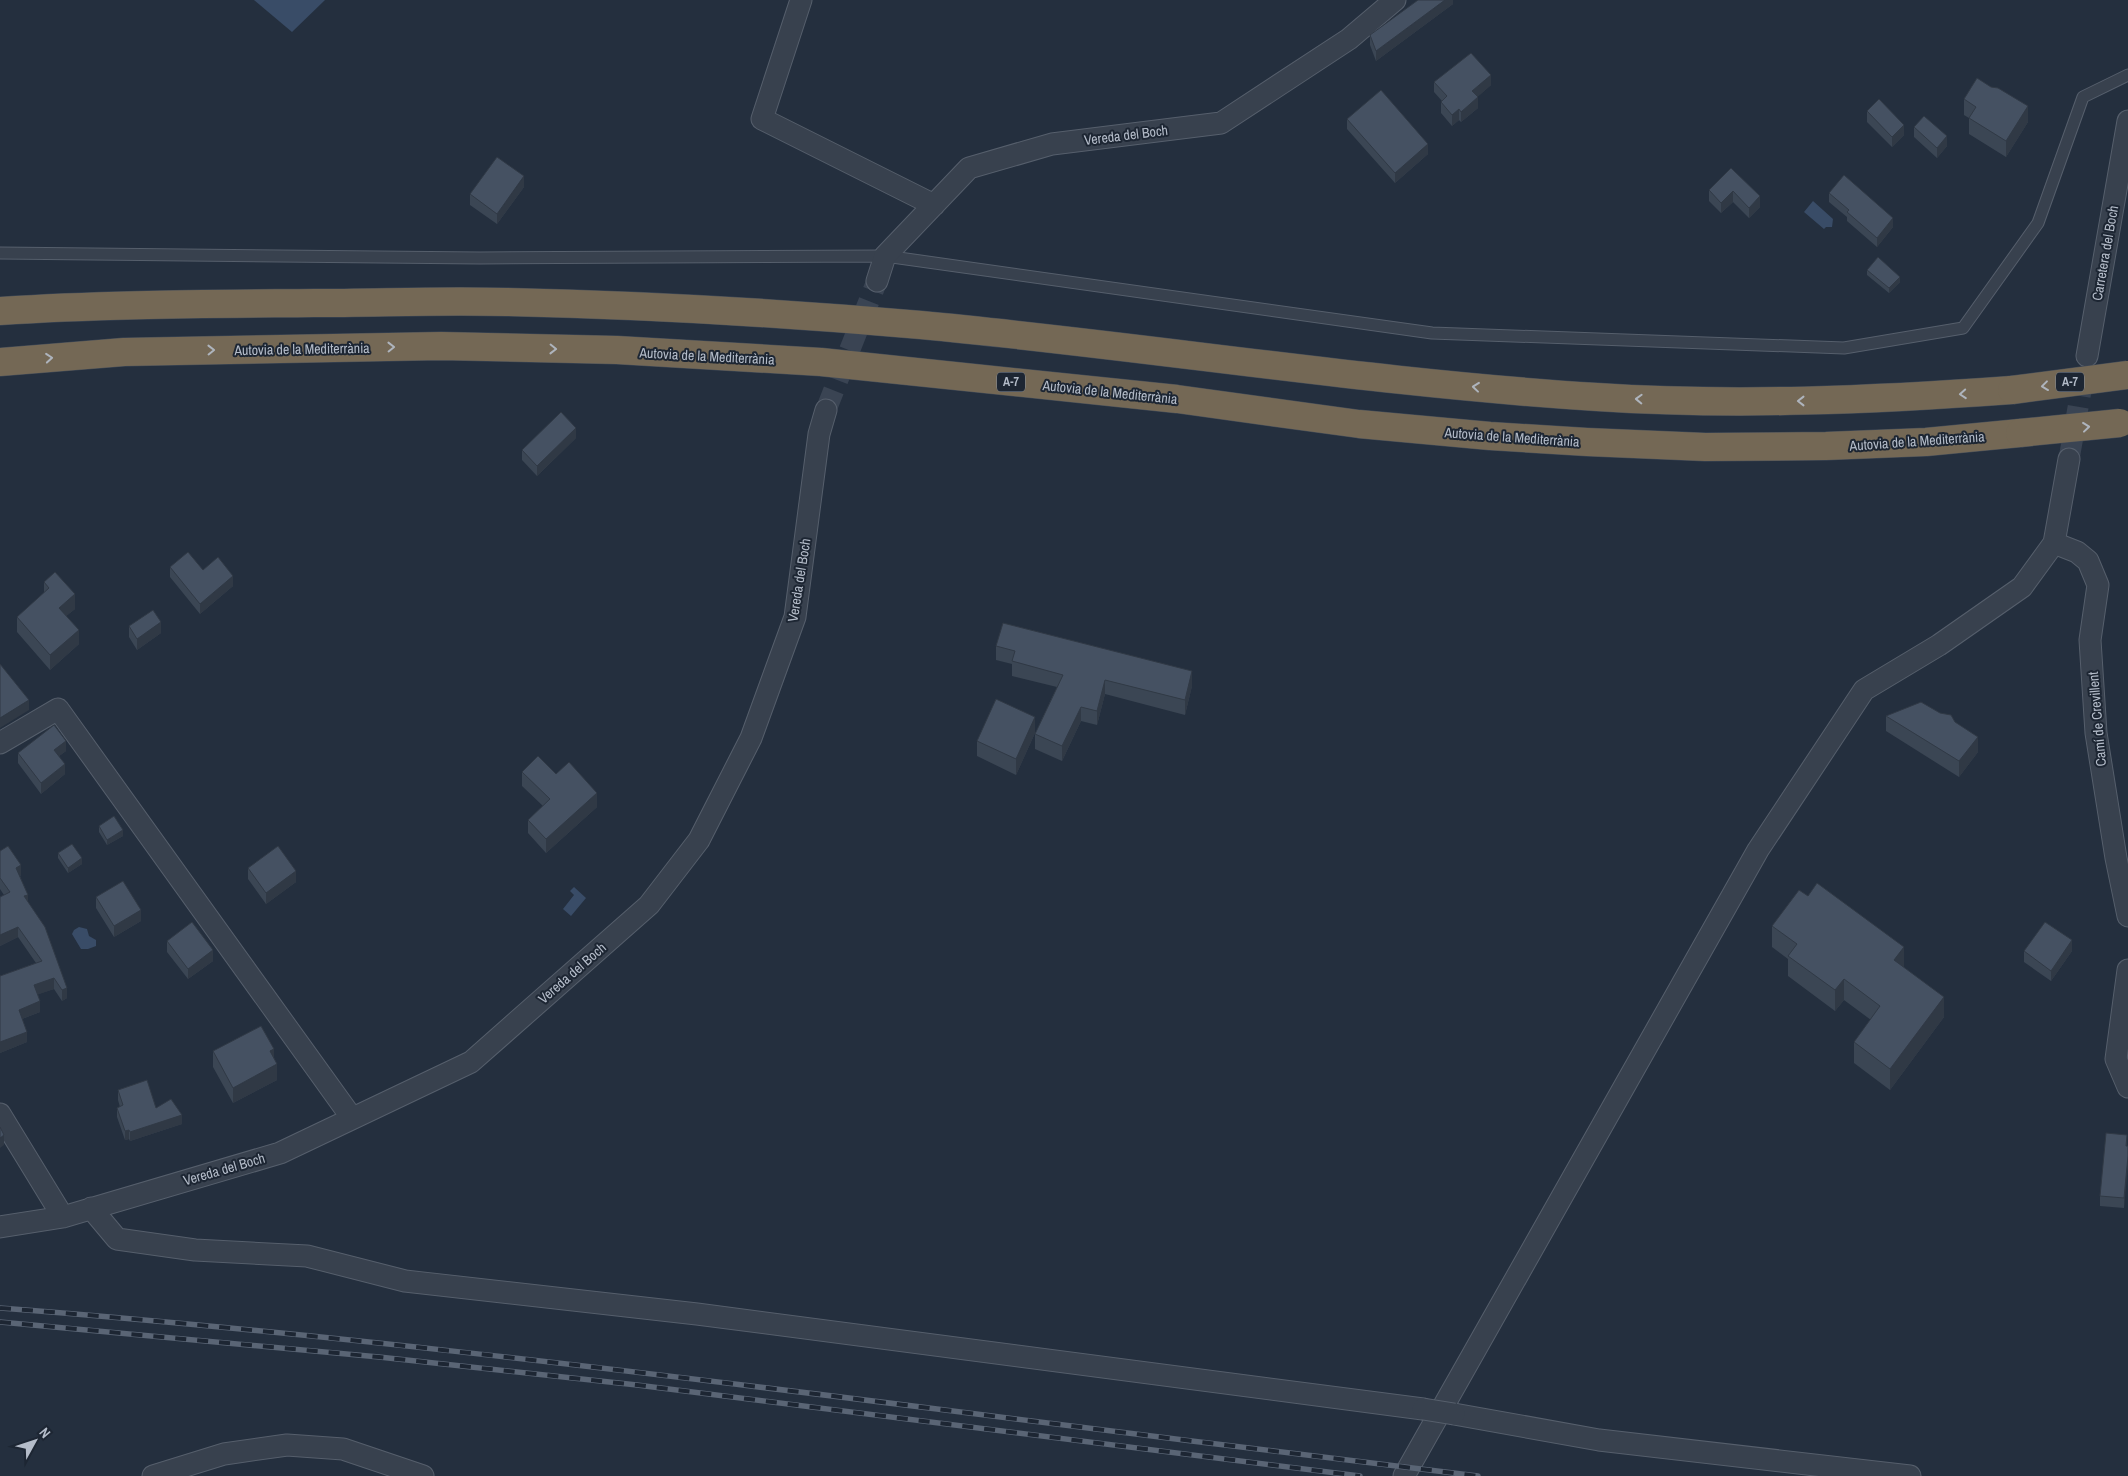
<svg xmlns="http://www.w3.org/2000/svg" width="2128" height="1476" viewBox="0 0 2128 1476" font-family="'Archivo Narrow',sans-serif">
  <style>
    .water { fill: #394c67 }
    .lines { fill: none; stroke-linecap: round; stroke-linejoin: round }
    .street-tunnel { stroke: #3a4453; stroke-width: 21; stroke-dasharray: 21 11; stroke-linecap: butt }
    .lane-casing { stroke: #565f6c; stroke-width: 13 }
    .street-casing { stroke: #565f6c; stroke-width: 23 }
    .highway-casing { stroke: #434c59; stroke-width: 29 }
    .lane { stroke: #38414e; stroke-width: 11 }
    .street { stroke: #38414e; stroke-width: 21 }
    .highway { stroke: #746855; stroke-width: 28 }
    .rail-casing { stroke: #5a6575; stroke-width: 5.5 }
    .rail { stroke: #1d2633; stroke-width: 4; stroke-dasharray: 11; stroke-linecap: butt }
    .street-bridge-casing { stroke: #565f6c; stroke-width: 23; stroke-linecap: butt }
    .highway-bridge-casing { stroke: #434c59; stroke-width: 29; stroke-linecap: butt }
    .street-bridge { stroke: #38414e; stroke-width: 21 }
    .highway-bridge { stroke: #746855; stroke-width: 28 }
    .wall { fill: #3b4654 }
    .shaded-wall { fill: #303945 }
    .building { fill: #455162; stroke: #303945 }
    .oneway { stroke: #aeb4bd }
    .labels { text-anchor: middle; stroke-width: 4; stroke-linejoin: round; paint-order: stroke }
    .shield { fill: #1d2633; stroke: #878f9c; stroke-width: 1 }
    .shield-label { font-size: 12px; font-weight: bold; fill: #b4bcc9 }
    .street-label { font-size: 14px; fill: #b4bcc9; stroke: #1d2633 }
  </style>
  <rect width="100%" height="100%" fill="#242f3e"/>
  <path class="water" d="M254 0H325L292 32Z
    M1813 201 1833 219 1832 227H1826L1824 229 1804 212Z
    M574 887 586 898 571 916 563 909 574 895 570 891Z
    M79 927 87 929 89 936 96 940V946L88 949H81L72 934 74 930Z"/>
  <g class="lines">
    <path class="street-tunnel" d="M826 410 877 281
      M2069 459 2085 368"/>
    <defs>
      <path id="lane" d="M0 253 480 258 885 256 1432 333 1844 348 1963 328 2038 223 2083 97 2128 75"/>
      <path id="street" d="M801 0 762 119 934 205
        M877 281 885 256 969 168 1052 144 1221 123 1349 39 1395 0
        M2087 356 2128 121
        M2054 543 2077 552 2088 561 2098 585 2090 640 2096 733 2116 858 2128 916
        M0 743 58 709 352 1118
        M2128 970 2116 1059 2128 1087
        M0 1114 63 1217
        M91 1208 117 1239 195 1250 307 1256 405 1281 697 1314 1423 1409
        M0 1227 63 1217 280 1153 471 1062 649 905 699 840 751 738 795 617 819 434 826 410
        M1454 1414 1599 1440 1910 1476
        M153 1476 224 1454 287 1445 343 1449 423 1476
        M1404 1476 1758 850 1864 690 1939 645 2022 587 2054 543 2069 459"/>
      <path id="highway" d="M0 311C104 304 209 304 314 303 378 303 443 300 507 302 645 305 783 313 921 325 1147 346 1371 383 1597 397 1735 406 1874 400 2012 390
        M0 362 124 352 441 346 617 350 821 362 1177 399 1359 424 1490 436 1587 442 1705 447 1826 446 1926 442 2020 433"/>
    </defs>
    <use href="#lane" class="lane-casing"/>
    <use href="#street" class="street-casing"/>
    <use href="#highway" class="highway-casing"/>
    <use href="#lane" class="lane"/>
    <use href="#street" class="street"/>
    <use href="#highway" class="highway"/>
    <defs>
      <path id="rail" d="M0 1308C313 1332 625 1370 937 1409 1117 1432 1298 1454 1478 1476
        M0 1322 379 1357 637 1385 1360 1476"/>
    </defs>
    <use href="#rail" class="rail-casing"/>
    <use href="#rail" class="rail"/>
    <defs>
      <path id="street-bridge" d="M1423 1409 1454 1414"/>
      <path id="highway-bridge" d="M2012 390 2128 375
        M2020 433 2120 423"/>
    </defs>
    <use href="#street-bridge" class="street-bridge-casing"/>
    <use href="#highway-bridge" class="highway-bridge-casing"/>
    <use href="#street-bridge" class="street-bridge"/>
    <use href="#highway-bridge" class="highway-bridge"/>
  </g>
  <path class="wall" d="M1453 0V4L1376 61 1370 45V35Z
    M1434 82 1491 85 1477 97 1478 108 1461 122 1459 120 1452 126 1441 113V102L1442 101 1434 92Z
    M1991 87 2028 122 2006 157 1969 134V118L1964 115V99Z
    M1867 111 1904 135 1892 147 1867 122Z
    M1347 119 1428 154 1395 183 1347 129Z
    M1914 127 1947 146 1937 158 1914 137Z
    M1731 168 1760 207 1749 218 1733 202 1721 213 1709 201V190Z
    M524 187 497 224 470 205V194Z
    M1829 193 1893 227 1877 247 1847 221V217L1829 202Z
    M1867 270 1900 282 1889 293 1867 275Z
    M576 438 537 476 522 460V450Z
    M170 567 203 570 233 586 200 614 170 577Z
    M44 582 75 609 66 616 79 644 50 670 17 632V617L44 593Z
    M129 626 161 633 137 650 129 637Z
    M996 646 1192 686 1185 715 1105 694 1097 725 1081 721 1062 761 1035 749V734L1057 687 1012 676V664L996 660Z
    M1940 713 1955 722 1978 752 1959 777 1886 731V716Z
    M1035 733 1016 775 977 756V741Z
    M66 751 59 756 65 774 41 794 18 763V753Z
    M522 772 556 774 597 807 546 853 528 833V820L543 806 522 786Z
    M99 826 123 836 107 845 99 832Z
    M0 851 21 875 20 876 28 902 67 998 62 1001 54 989 38 994 40 1012 22 1019 27 1042 0 1053V976L36 963 18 937 0 946V897L4 895 0 889Z
    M58 853 82 864 68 873 58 858Z
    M248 868 296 882 266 904 248 879Z
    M96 897 141 921 114 937 96 908Z
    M1772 926 1904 968 1944 1017 1890 1090 1854 1063V1042L1871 1020 1844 1000 1835 1011 1788 976V959L1772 947Z
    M167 941 213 961 188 979 167 952Z
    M2024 951H2072L2051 981 2024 962Z
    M213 1051 274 1057 277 1080 233 1103 213 1067Z
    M118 1090 156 1108 182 1124 130 1141 129 1139 125 1140 117 1117V1108L120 1107 118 1100Z
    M2127 1135 2124 1208 2100 1206V1196Z"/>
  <path class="shaded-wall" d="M1445 0H1453V4L1376 61V51Z
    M1491 75V85L1472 102V91Z
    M1478 97V108L1461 122V112Z
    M2028 106V122L2006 157V141Z
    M1459 109V120L1452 126V115Z
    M1904 125V135L1892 147V137Z
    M1947 136V146L1937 158V148Z
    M1428 144V154L1395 183V173Z
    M524 176V187L497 224V214Z
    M1733 191V202L1721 213V203Z
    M1760 196V207L1749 218V208Z
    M1893 218V227L1877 247V238Z
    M1900 277V282L1889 293V288Z
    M576 428V438L537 476V466Z
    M233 576V586L200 614V604Z
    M75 594V609L59 622V608Z
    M161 622V633L137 650V639Z
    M79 630V644L50 670V655Z
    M1192 671V686L1185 715V700Z
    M1105 680V694L1097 725V711Z
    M29 700V710L0 728V718Z
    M1081 707V721L1062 761V746Z
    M1035 717V733L1016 775V759Z
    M1978 737V752L1959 777V761Z
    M66 741V751L54 760V750Z
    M65 764V774L41 794V783Z
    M597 793V807L546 853V839Z
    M123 830V836L107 845V840Z
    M82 858V864L68 873V868Z
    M21 865V875L16 879V868Z
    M296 871V882L266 904V893Z
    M28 895V905L24 896Z
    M141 910V921L114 937V926Z
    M18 927V937L0 946V935Z
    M2072 940V951L2051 981V971Z
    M1904 947V968L1894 960Z
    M213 950V961L188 979V969Z
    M54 978V989L34 996V985Z
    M1844 979V1000L1835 1011V990Z
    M67 988V998L62 1001V990Z
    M1944 997V1017L1890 1090V1069Z
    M40 1001V1012L19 1020V1010Z
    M27 1032V1042L0 1053V1042Z
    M274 1049V1065L270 1051Z
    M277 1064V1080L233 1103V1088Z
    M182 1115V1124L130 1141V1132Z
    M129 1130V1139L125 1140V1131Z
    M4 1135V1145L0 1148V1138Z
    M2128 1156V1166L2124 1208V1198Z"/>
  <path class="building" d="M1418 0H1445L1376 51 1370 35Z
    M1471 53 1491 75 1472 91 1478 97 1461 112 1459 109 1452 115 1441 102 1447 96 1434 82Z
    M1977 78 1991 87 1998 88 2028 106 2006 141 1969 118 1976 107 1964 99Z
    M1381 90 1428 144 1395 173 1347 119Z
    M1879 99 1904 125 1892 137 1867 111Z
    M1924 116 1947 136 1937 148 1914 127Z
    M497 157 524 176 497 214 470 194Z
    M1731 168 1760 196 1749 208 1733 191 1721 203 1709 190Z
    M1844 175 1893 218 1877 238 1847 212 1849 210 1829 193Z
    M1878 257 1900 277 1889 288 1867 270Z
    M561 412 576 428 537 466 522 450Z
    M188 552 203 570 218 557 233 576 200 604 170 567Z
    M55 572 75 594 59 608 79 630 50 655 17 617 49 588 44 582Z
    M153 610 161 622 137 639 129 626Z
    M1003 623 1192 671 1185 700 1105 680 1097 711 1081 707 1062 746 1035 734 1063 675 1012 661 1015 651 996 646Z
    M0 664 29 700 0 718Z
    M996 699 1035 717 1016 759 977 741Z
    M1921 702 1940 713 1951 715 1955 722 1978 737 1959 761 1886 716Z
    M54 725 66 741 54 750 65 764 41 783 18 753Z
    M538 756 556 774 569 762 597 793 546 839 528 820 550 799 522 772Z
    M114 816 123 830 107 840 99 826Z
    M72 844 82 858 68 868 58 853Z
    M8 846 21 865 16 868 28 895 24 896 45 927 67 988 62 990 54 978 34 985 40 1001 19 1010 27 1032 0 1042V976L42 961 18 927 0 935V897L10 892 0 878V851Z
    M278 846 296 871 266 893 248 868Z
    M123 881 141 910 114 926 96 897Z
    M1817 883 1904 947 1894 960 1944 997 1890 1069 1854 1042 1880 1006 1844 979 1835 990 1788 956 1797 944 1772 926 1799 890 1808 896Z
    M192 922 213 950 188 969 167 941Z
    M2045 922 2072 940 2051 971 2024 951Z
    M261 1026 274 1049 270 1051 277 1064 233 1088 213 1051Z
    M147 1080 156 1108 171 1099 182 1115 130 1132 129 1130 125 1131 117 1108 123 1105 118 1090Z
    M0 1127 4 1135 0 1138Z
    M2106 1133 2127 1135 2126 1146H2128V1156L2124 1198 2100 1196Z"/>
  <defs><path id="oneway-chevron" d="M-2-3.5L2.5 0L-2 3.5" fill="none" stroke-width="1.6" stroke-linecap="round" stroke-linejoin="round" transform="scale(1.25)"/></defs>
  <g class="oneway">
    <use href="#oneway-chevron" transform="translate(391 347) rotate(-1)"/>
    <use href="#oneway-chevron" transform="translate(553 349) rotate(1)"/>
    <use href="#oneway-chevron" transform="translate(211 350) rotate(-1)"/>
    <use href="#oneway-chevron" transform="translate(49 358) rotate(-5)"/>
    <use href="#oneway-chevron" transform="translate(2045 386) rotate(173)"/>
    <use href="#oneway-chevron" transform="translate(1476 387) rotate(-174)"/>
    <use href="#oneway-chevron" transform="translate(1963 394) rotate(176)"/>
    <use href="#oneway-chevron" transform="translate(1639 399) rotate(-178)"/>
    <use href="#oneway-chevron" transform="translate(1801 401) rotate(-180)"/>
    <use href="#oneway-chevron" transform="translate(2086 427) rotate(-6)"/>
  </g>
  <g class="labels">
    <g class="shield">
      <rect x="997" y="372.5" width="28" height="19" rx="4"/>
      <rect x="2056" y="372.5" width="28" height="19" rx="4"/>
    </g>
    <g class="shield-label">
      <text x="1011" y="386">A-7</text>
      <text x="2070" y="386">A-7</text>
    </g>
    <g class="street-label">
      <text transform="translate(1126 135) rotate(-7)" y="5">Vereda del Boch</text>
      <text transform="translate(2105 253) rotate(-80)" y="5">Carretera del Boch</text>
      <text transform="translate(302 349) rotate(-1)" y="5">Autovia de la Mediterrània</text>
      <text transform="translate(707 356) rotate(3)" y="5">Autovia de la Mediterrània</text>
      <text transform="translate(1110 392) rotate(6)" y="5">Autovia de la Mediterrània</text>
      <text transform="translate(1512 437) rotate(4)" y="5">Autovia de la Mediterrània</text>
      <text transform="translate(1917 441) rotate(-4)" y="5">Autovia de la Mediterrània</text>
      <text transform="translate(799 580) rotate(-81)" y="5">Vereda del Boch</text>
      <text transform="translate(2097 719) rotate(-95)" y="5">Camí de Crevillent</text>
      <text transform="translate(572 973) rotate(-41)" y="5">Vereda del Boch</text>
      <text transform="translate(224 1169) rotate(-16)" y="5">Vereda del Boch</text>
    </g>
  </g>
  <g transform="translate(35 1441) rotate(50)" stroke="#1d2633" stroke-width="4" paint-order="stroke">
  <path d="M0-4L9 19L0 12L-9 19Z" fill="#b4bcc9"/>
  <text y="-8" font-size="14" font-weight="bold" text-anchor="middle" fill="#b4bcc9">N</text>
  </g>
</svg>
